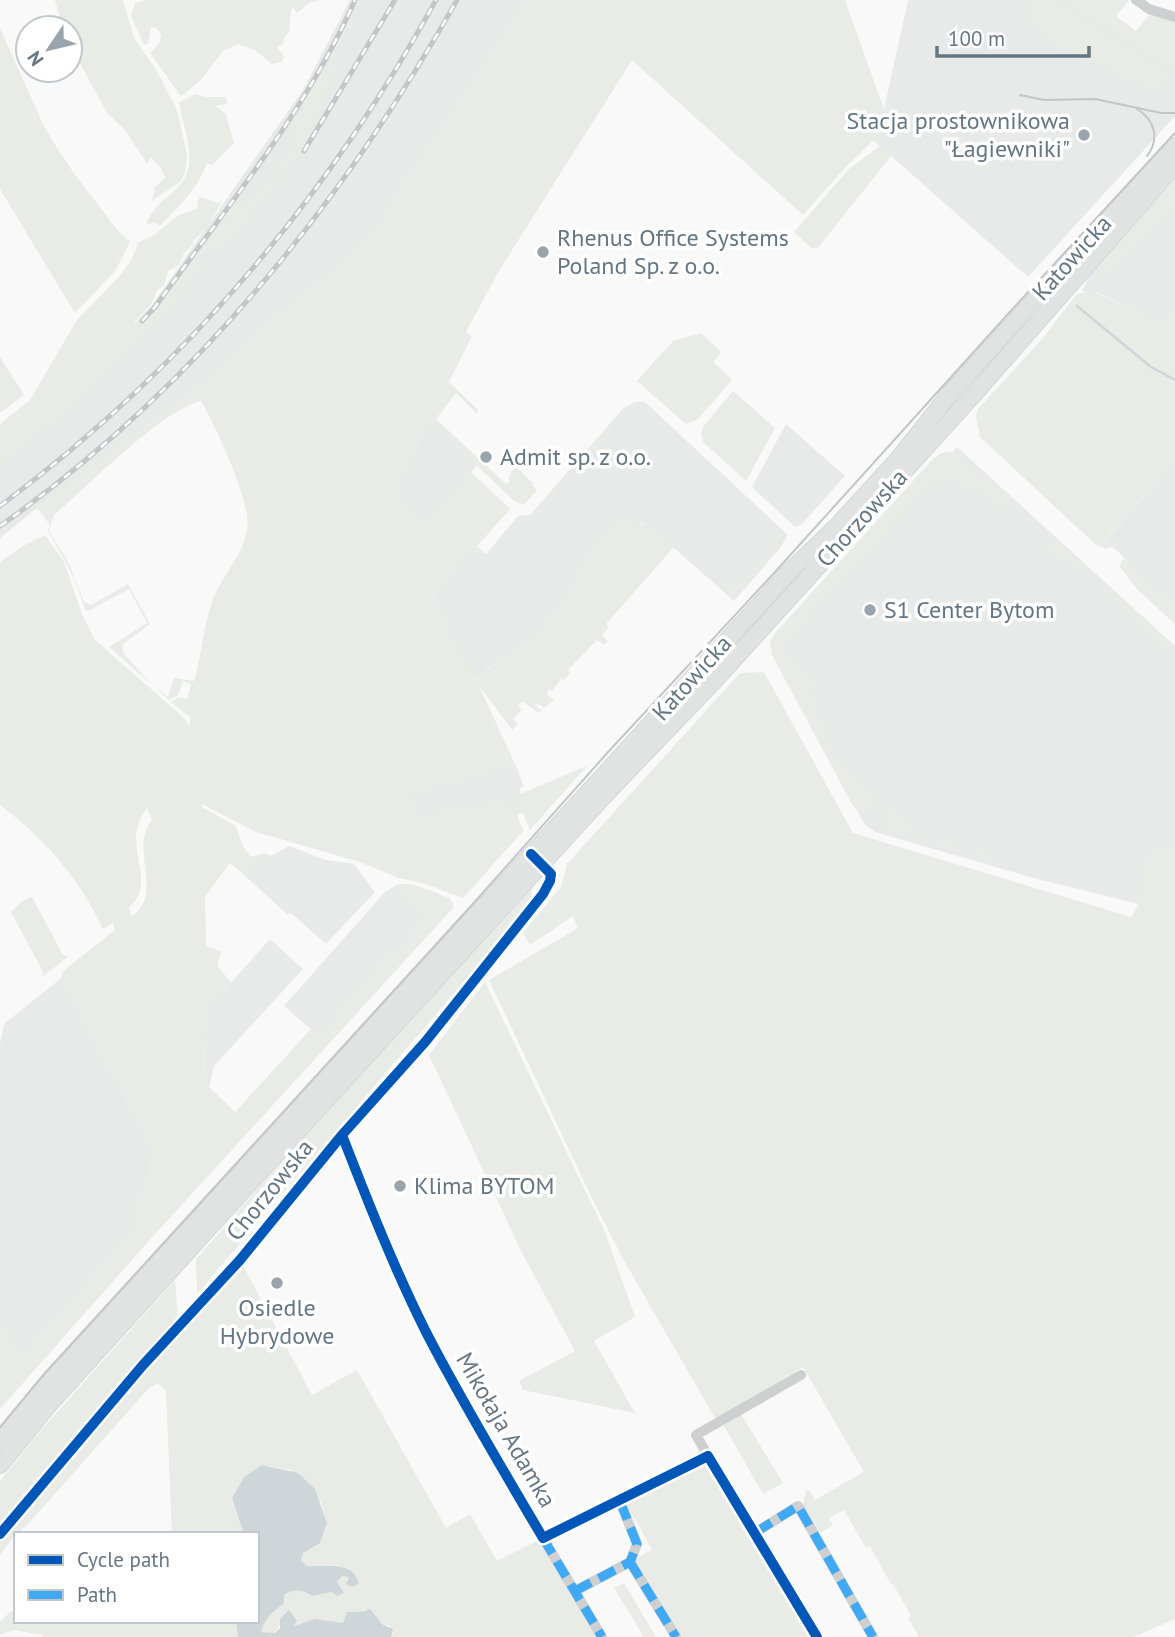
<svg xmlns="http://www.w3.org/2000/svg" width="1175" height="1637" viewBox="0 0 1175 1637" font-family="'PT Sans',sans-serif">
  <style>
    .built { fill: #e8e9e9 }
    .green { fill: #e8ebe6; fill-rule: evenodd }
    .water { fill: #ced6d9 }
    .lines { fill: none; stroke-linecap: round; stroke-linejoin: round }
    .stream { stroke: #ced6d9; stroke-width: 2.5 }
    .primary-casing { stroke: #d5d6d7; stroke-width: 18 }
    .minor { stroke: #cecfd0; stroke-width: 10 }
    .tertiary { stroke: #cecfd0; stroke-width: 12 }
    .primary { stroke: #e1e2e2; stroke-width: 16 }
    .tram { stroke: #c3c5c6; stroke-width: 2 }
    .rail-casing { stroke: #c3c5c6; stroke-width: 5 }
    .rail { stroke: #fff; stroke-width: 2.5; stroke-dasharray: 8; stroke-linecap: butt }
    .quiet { stroke: #3fa9f5; stroke-width: 9; stroke-dasharray: 18 9; stroke-linecap: butt }
    .cycleway-casing { stroke: #fff; stroke-width: 15 }
    .cycleway { stroke: #0057b8; stroke-width: 10 }
    .poi-dot { fill: #99a4ac; stroke: #fff; stroke-width: 2.5 }
    .labels { text-anchor: middle; stroke-width: 7; stroke-linejoin: round; paint-order: stroke }
    .poi-label { font-size: 24px; fill: #657683; stroke: #fff; text-anchor: start }
    .street-label { font-size: 24px; fill: #657683; stroke: #fff }
  </style>
  <rect width="100%" height="100%" fill="#f9f9f9"/>
  <path class="built" d="M350 0H525L411 168 382 218 335 267 286 306 190 392 37 506V508L0 538V458L72 392 152 305 303 90Z
    M908 0H1061L1175 70V116L1028 277 873 140 900 113 884 109Z
    M1175 180V307L1161 322 1096 292 1082 291 1092 271Z
    M636 402H645L788 535 780 548 734 601 645 522 576 567 570 592 530 638 475 679 433 596 477 546 486 554 518 516 530 515 623 409Z
    M429 420 477 465 425 523 396 494Z
    M786 424 845 476 802 524 795 527 752 487Z
    M957 447 1175 646V846L1171 851 1147 849 1139 904 1037 879 875 832 865 825 771 653Z
    M1175 462V604L1105 540Z
    M516 766 524 787 520 788 523 813 507 815 416 813 411 796Z
    M289 846 326 860 354 864 375 892 326 944 291 913 288 915 241 872Z
    M396 885 410 900 423 920 410 932 413 935 400 950 394 944 317 1035 284 1006 384 893Z
    M270 939 303 969 214 1066 209 1088 205 1083 204 1033 210 1006Z
    M60 979 153 1151 148 1180 132 1211V1229L21 1357 0 1316V1044L4 1024Z"/>
  <path class="green" d="M55 0H123L134 38 155 68 177 110 187 155 185 172 180 182 152 201 155 187 165 178 161 168 151 157 147 164 125 130 107 113 70 45V28H63Z
    M148 0H320L309 3 297 13 293 7 291 10 289 33 284 37 283 44 277 47 284 56 282 62 272 64 255 50 238 44 223 51 199 82 181 96 150 53C158 45 168 35 154 27L151 28 148 44 144 45 131 16 135 3Z
    M525 0H845L884 109 901 113 841 172 803 215 632 60 497 274 466 332 472 336 449 382 478 410 477 414 456 393 436 419 506 484 510 481 508 478 511 475 510 473 516 467 533 483 532 485 537 490 524 505 514 501 429 420 396 494 425 522 471 472 510 509 433 596 476 679 530 638 570 592 576 565 625 512 641 526 645 522 674 547 606 624 609 627 602 636 608 641 604 645 597 640 568 670 570 673 564 680 562 678 552 691 549 689 546 694 554 700 544 708 538 703 535 705 542 711 537 712 522 701 518 706 522 710 513 719 518 724 512 730 478 684 516 766 411 797 416 813 504 799 517 808 519 822 524 830 463 898 423 883 399 878 357 861 256 832 202 804V807L236 826 243 847 251 857 265 853 271 856 241 872 230 863 205 897 206 945 221 952 217 966 231 982 210 1006 204 1033 205 1083 235 1112 311 1029 317 1034 394 944 401 950 412 935 410 932 423 920 410 900 397 894 396 885C412 880 434 893 450 898L453 904V908L155 1234 0 1409V1316L22 1356 132 1229V1211L148 1180 153 1151 60 979 63 971 115 930 113 923 103 929C80 879 44 838 0 805V562L23 546 45 535 64 562 82 614 95 640 184 718 189 726 191 718 171 702 178 697 187 699 191 684 183 681 178 695 169 700 109 647 147 623 129 589 86 612 74 578 48 531 50 525 36 506 190 392 286 306 335 267 382 218 411 168ZM201 401C215 425 253 505 247 531 242 558 220 577 212 602 203 628 202 655 194 681L174 678 168 697 154 687 124 654 122 648 124 643 150 624 128 584 91 605 84 602 69 564 49 531 54 515C88 486 161 411 201 401ZM147 808 152 820C128 848 166 894 131 917L129 907C151 890 136 861 136 839 136 827 140 818 147 808Z
    M1024 0H1054L1175 74V76L1154 88 1139 87 1102 67 1063 51 1051 45 1038 33Z
    M1061 0H1129L1116 16 1136 31 1150 14 1175 21V70Z
    M0 28 43 124 54 143 73 172 118 231 130 242 115 271 75 313 0 189Z
    M335 54 341 57 320 110 317 109C309 152 248 221 218 254L208 247 198 260 205 268C142 338 76 410 0 466V424L30 400 77 320 119 277 130 262 139 242 154 235 179 215 198 208 197 203 200 197 219 203 224 198 205 230 193 241V245L184 253 179 265 168 271 164 286 157 290 152 303 134 323V331L155 309 233 204 240 201 245 206 252 200 262 183 272 175 294 140 288 133 294 122 301 118C303 100 316 78 331 70L330 60Z
    M196 94 207 97H226L227 104 215 106 226 114 234 143 212 165 207 163C196 191 178 207 160 226L154 223 146 224C156 203 164 202 178 187 201 165 183 129 179 102Z
    M880 146 891 156 817 249 811 248 794 232 849 169Z
    M1175 181V210L1110 277 1102 280 1093 275 1092 271Z
    M1090 290 1161 322 1175 307V462L1105 539 1113 547 1106 549 1095 544 979 436C981 426 972 420 979 408L1043 338 1076 295Z
    M701 333 721 352 713 362 732 380 697 420 686 424 637 381 673 341Z
    M0 357 24 395 0 413Z
    M733 391 775 428 746 481 703 442 701 433 703 427Z
    M639 402H645L640 412 631 406 529 524 525 521 623 409 630 404Z
    M951 452 959 455 1010 500 1002 512 977 490 971 495 955 482H949L943 487 936 480 784 646 787 653 842 704 841 706 819 687 813 694 822 703 818 708 841 763 880 799 886 794 880 804 878 803 867 812 861 813 853 806 773 657 770 642 776 632 933 459 941 453Z
    M773 531 781 539 777 548 733 597 723 588 730 582 735 586 749 572 744 565 749 560 755 565 774 541 769 535Z
    M1052 541 1059 544 1083 566V572L1079 577 1081 579 1077 582 1074 580 1078 576 1044 545 1040 549 1037 546 1041 542 1043 544Z
    M1126 558 1175 603V624L1138 590 1120 567 1121 561Z
    M1103 581 1170 642V651L1166 650 1098 587Z
    M764 672 853 833 1131 917 1139 904 1147 848 1171 851 1175 846V1619L1134 1637H919L908 1618 911 1616 893 1584H891L870 1546 866 1548 844 1510 829 1518 833 1525 820 1533 803 1505 806 1490 810 1491 815 1500 864 1472 803 1367 716 1420 622 1257 589 1192 489 980 578 928 573 916 530 945 523 933 561 887 567 864 740 673Z
    M587 766 530 830 517 798 520 794Z
    M892 805 935 844 945 833 970 855 979 846 996 861 993 864 889 830C881 822 886 813 892 805Z
    M532 884 531 899 507 931 197 1294 196 1259 462 959Z
    M32 897 63 955 69 956 42 977 43 972 11 912 22 901Z
    M485 982 605 1232 635 1317 594 1341 635 1413 523 1390 519 1381 575 1351 521 1251 429 1055Z
    M240 1260 312 1395 357 1370 446 1528 470 1514 497 1561 543 1538 602 1637H391L393 1633 390 1626C378 1624 375 1615 365 1609L343 1624 293 1626 297 1619 289 1610 275 1633 260 1632C264 1618 273 1612 283 1603L284 1595C294 1589 302 1588 312 1596L332 1592 337 1596 344 1593 337 1582 343 1574 359 1583 338 1565 307 1566 301 1559 302 1553 320 1543 327 1523 321 1502 290 1470 262 1465 244 1477 232 1498 244 1534H172L166 1391 158 1383 148 1389 30 1522 16 1534 0 1555V1534Z
    M175 1280 178 1317 0 1522V1481L43 1428Z
    M741 1414 783 1483 763 1494 723 1424Z
    M708 1456 817 1637H676L630 1562 652 1550 636 1520 619 1499Z
    M624 1583 656 1637H644L614 1588Z
    M16 1610V1621H66L75 1623 103 1621H236L238 1637H40L44 1635 13 1630 0 1635V1622L10 1612Z"/>
  <path class="water" d="M262 1465 298 1473 315 1489 327 1523 320 1543 303 1553 301 1560 307 1566C326 1567 352 1560 359 1583L353 1587 346 1584 349 1578 343 1575 337 1582 344 1593 337 1596 332 1592 312 1596C302 1589 294 1589 284 1595V1603C274 1611 264 1618 261 1632L275 1633 280 1628V1619L289 1610 297 1620 294 1626 315 1619 343 1623 347 1612H360L370 1609 382 1624 393 1629 391 1637H238L236 1621H257V1534H244L232 1498 244 1477Z"/>
  <g class="lines">
    <path class="stream" d="M1077 306 1151 367 1175 380"/>
    <defs>
      <path id="primary" d="M0 1442 36 1397 790 571 837 526 898 459 951 392 1175 146
        M0 1465 47 1407 208 1229 605 795 717 678 976 392 1175 165"/>
    </defs>
    <use href="#primary" class="primary-casing"/>
    <path class="minor" d="M1136 0 1149 9 1175 17
      M342 1135C368 1202 394 1268 426 1332 462 1402 503 1470 543 1538L708 1456 817 1637
      M708 1456 696 1435 801 1375
      M756 1532 798 1506 873 1637
      M543 1538 602 1637
      M630 1562 676 1637
      M575 1591 630 1562 637 1544 619 1499"/>
    <path class="tertiary" d="M0 1534 143 1365 240 1260 342 1135 426 1041 543 894 550 881 551 874 536 859"/>
    <use href="#primary" class="primary"/>
    <path class="tram" d="M1020 95 1044 100 1095 99 1161 113H1175
      M1137 109C1155 120 1160 139 1147 156
      M0 1427 45 1373 471 906 609 751 775 572 1008 314 1175 133"/>
    <defs>
      <path id="rail" d="M304 151 395 0
        M142 321 155 307C226 208 306 112 355 0
        M0 506C183 370 326 200 436 0
        M0 526C193 390 342 204 457 0"/>
    </defs>
    <use href="#rail" class="rail-casing"/>
    <use href="#rail" class="rail"/>
    <path class="quiet" d="M756 1532 798 1506 873 1637
      M543 1538 602 1637
      M630 1562 676 1637
      M575 1591 630 1562 637 1544 619 1499"/>
    <defs>
      <path id="cycleway" d="M342 1135C368 1202 394 1268 426 1332 462 1402 503 1470 543 1538L708 1456 817 1637
        M0 1534 143 1365 240 1260 342 1135 426 1041 543 894 550 881 551 874 531 854"/>
    </defs>
    <use href="#cycleway" class="cycleway-casing"/>
    <use href="#cycleway" class="cycleway"/>
  </g>
  <g class="poi-dot">
    <circle cx="1084" cy="135" r="7"/>
    <circle cx="543" cy="252" r="7"/>
    <circle cx="486" cy="457" r="7"/>
    <circle cx="870" cy="610" r="7"/>
    <circle cx="400" cy="1186" r="7"/>
    <circle cx="277" cy="1283" r="7"/>
  </g>
  <g class="labels">
    <g class="poi-label">
      <text x="1070" y="129" text-anchor="end">Stacja prostownikowa<tspan x="1070" dy="28">"Łagiewniki"</tspan></text>
      <text x="557" y="246">Rhenus Office Systems<tspan x="557" dy="28">Poland Sp. z o.o.</tspan></text>
      <text x="500" y="465">Admit sp. z o.o.</text>
      <text x="884" y="618">S1 Center Bytom</text>
      <text x="414" y="1194">Klima BYTOM</text>
      <text x="277" y="1316" text-anchor="middle">Osiedle<tspan x="277" dy="28">Hybrydowe</tspan></text>
    </g>
    <g class="street-label">
      <text transform="translate(1072 258) rotate(-48)" y="8">Katowicka</text>
      <text transform="translate(862 518) rotate(-48)" y="8">Chorzowska</text>
      <text transform="translate(692 678) rotate(-48)" y="8">Katowicka</text>
      <text transform="translate(270 1190) rotate(-51)" y="8">Chorzowska</text>
      <text transform="translate(506 1430) rotate(60)" y="8">Mikołaja Adamka</text>
    </g>
  </g>
  <rect x="14" y="1532" width="245" height="91" fill="#ffffff" stroke="#c1c8cd" stroke-width="2"/>
  <rect x="28" y="1555" width="35" height="10" fill="#0057b8" stroke="#c1c8cd" stroke-width="2"/>
  <text x="77" y="1567" font-size="21" fill="#657683">Cycle path</text>
  <rect x="28" y="1590" width="35" height="10" fill="#3fa9f5" stroke="#c1c8cd" stroke-width="2"/>
  <text x="77" y="1602" font-size="21" fill="#657683">Path</text>
  <g transform="translate(49 49) rotate(235)"><circle r="33" fill="#ffffff" stroke="#c1c8cd" stroke-width="2"/>
  <path d="M0-5L12 26L0 18L-12 26Z" fill="#99a4ac"/>
  <text y="-10" font-size="19" font-weight="bold" text-anchor="middle" fill="#657683">N</text>
  </g>
  <path d="M937 46v10h152v-10" fill="none" stroke="#657683" stroke-width="3.5"/>
  <text x="948" y="46" font-size="21" fill="#657683" stroke="#ffffff" stroke-width="5" paint-order="stroke">100 m</text>
</svg>
